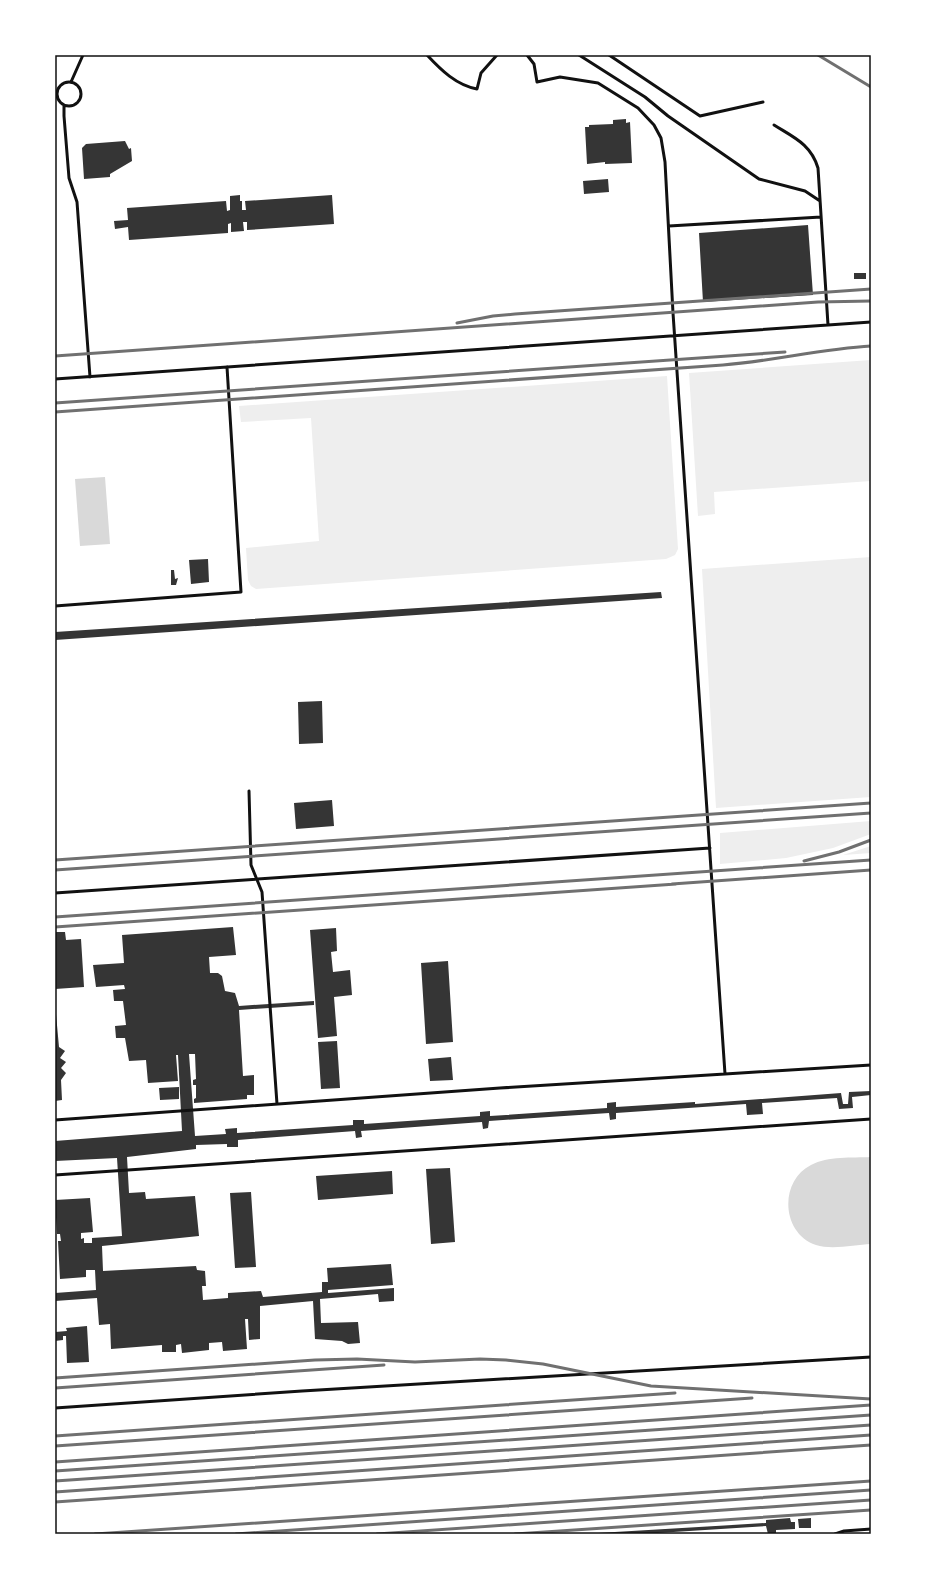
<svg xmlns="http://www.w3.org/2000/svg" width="926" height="1589" viewBox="0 0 926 1589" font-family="'Sofia Sans Condensed',sans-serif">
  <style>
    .green { fill: #eee }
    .water { fill: #d9d9d9 }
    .building { fill: #353535 }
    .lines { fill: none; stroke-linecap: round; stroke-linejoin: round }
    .service { stroke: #111; stroke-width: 3 }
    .rail { stroke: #707070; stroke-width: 3 }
    .neatline { fill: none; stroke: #111; stroke-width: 1.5 }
  </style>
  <rect width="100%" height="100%" fill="#fff"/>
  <path class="green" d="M871 360V481L714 492 715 514 698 516 689 373Z
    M667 376 678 549 675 555 666 559 256 589 251 586 248 580 246 548 319 541 311 418 241 422 239 406Z
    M871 557V797L716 808 702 569Z
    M871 821V834L833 848 786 858 720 864V833Z
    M871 846V853L843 855Z"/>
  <path class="water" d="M105 477 110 544 80 546 75 479Z
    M871 1157V1244C855 1245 831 1250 816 1245 781 1233 779 1181 811 1165 828 1156 852 1158 871 1157Z"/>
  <path class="building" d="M626 119V123L630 122 632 163 605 164V162L587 164 585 127H589V125L613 124V120Z
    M125 141 129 149 131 148 132 161 110 174V177L84 179 82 148 86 144Z
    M608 179 609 192 584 194 583 181Z
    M240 195V201H242V210H246L245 201 332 195 334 224 247 230V222H243L244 231 231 232V223L228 224V233L129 240 128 227 115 229 114 221 128 220 127 208 226 201 227 211 230 210V196Z
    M808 225 813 295 703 302 699 233Z
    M854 273H866V279H854Z
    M208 559 209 582 191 584 189 560Z
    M171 570H174L175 579 178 578 176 585H171Z
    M661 592 662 598 55 640V632Z
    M322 701 323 743 299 744 298 702Z
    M332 800 334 826 296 829 294 803Z
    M233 927 236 955 209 957 210 973H218L222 976 225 991 235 993 239 1006 314 1001V1005L239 1010 243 1076 254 1075V1095H247V1099L194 1103V1099L196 1098V1085H193V1080L196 1079 195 1054H189L195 1136 226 1134 225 1129 237 1128V1133L353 1125V1120H364V1124L480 1116V1112L490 1111V1116L607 1108V1103L616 1102V1107L695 1102V1104L841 1093 843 1104H848L849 1092 871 1091V1095L852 1097 853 1108 839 1109 837 1098 762 1103 763 1114 747 1115 746 1104 616 1113V1119L610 1120 609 1113 489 1121 488 1128 483 1129 482 1122 361 1131 362 1137 356 1138 355 1131 238 1140V1147H227V1144L196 1145V1149L127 1157 129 1193 145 1192 146 1199 195 1196 199 1236 102 1246 103 1271 196 1266 197 1270 205 1271 206 1286H202L203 1300 228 1298V1293L261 1291 263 1297 322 1292V1282H328L327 1268 391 1264 393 1285 328 1290V1293L394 1288V1301L379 1302 378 1294 320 1299 321 1323 358 1322 360 1343 348 1344 342 1341 315 1339 313 1301 260 1306V1339L249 1340 248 1319H245L247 1349 223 1351 222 1342 209 1343V1350L182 1353 181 1344 176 1345V1352H162V1345L111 1349 110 1324 99 1325 97 1298 55 1301V1293L96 1290 95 1270H86V1277L60 1279 58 1241H61L60 1234H57L55 1200 90 1198 93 1232 81 1233V1239L84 1238V1243H92V1238L122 1236 117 1158 55 1161V1141L182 1131 178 1055H176L178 1081 148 1083 146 1060 129 1061 125 1038H116L115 1026 126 1025 123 1001H114L113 990 125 989 124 985 96 987 93 965 124 963 122 935Z
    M336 928 337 951 331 952 333 972 350 970 352 995 334 997 337 1036 318 1038 310 930Z
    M55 932H65L66 940 81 939 84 987 55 989Z
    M448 961 453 1042 426 1044 421 963Z
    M55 1014H56L59 1047 65 1051 60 1058 66 1062 61 1068 66 1073 61 1080 62 1100 55 1101Z
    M337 1041 340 1088 321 1089 318 1042Z
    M451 1057 453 1080 430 1081 428 1059Z
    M179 1087V1099L160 1100 159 1088Z
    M450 1168 455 1242 431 1244 426 1169Z
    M392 1171 393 1194 318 1200 316 1176Z
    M251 1192 256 1267 235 1268 230 1193Z
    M87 1326 89 1362 67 1363 66 1336H63V1340L55 1341V1332L67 1331 66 1328Z
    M790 1518 791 1522H795V1529L776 1530V1534H768L766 1526 642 1534H598V1533L766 1523V1520Z
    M811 1518V1528H799L798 1519Z"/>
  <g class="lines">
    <path class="service" d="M427 55C441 70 456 85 477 89L481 73 497 55
      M527 55 534 64 537 82 560 77 598 83 638 108 654 125 661 138 665 162 673 313 725 1074 871 1065
      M579 55 645 97 668 116 759 179 805 191 820 201
      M609 55 700 116 763 102
      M57 94a12 12 0 1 1 24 0a12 12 0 1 1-24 0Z
      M71 82 83 55
      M64 106V116L69 178 77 202 90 377
      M774 125C793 137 811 144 818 168L828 325 871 322
      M669 226 821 217
      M55 379 828 325
      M55 606 241 592 227 367
      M249 791 251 865 262 892 277 1104
      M55 893 710 848
      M55 1120 500 1088 725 1074
      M55 1175 871 1119
      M55 1408 302 1391 871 1357
      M835 1534 844 1531 871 1529"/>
    <path class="rail" d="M818 55 871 87
      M457 323 493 316 515 314 871 289
      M55 356 818 302 871 301
      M55 403 785 352
      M55 412 723 365C773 361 821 349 871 346
      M55 860 871 803
      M804 861 839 852 871 840
      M55 870 871 813
      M672 884 871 870
      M55 917 871 860
      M55 927 676 884
      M55 1378 315 1360 357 1359 415 1362 480 1359 506 1360 543 1364 651 1386 871 1399
      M55 1388 384 1365
      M55 1436 675 1393
      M55 1446 752 1398
      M55 1462 871 1405
      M55 1471 871 1415
      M55 1481 871 1425
      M55 1492 871 1435
      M55 1502 871 1445
      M95 1534 871 1481
      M236 1534 871 1490
      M377 1534 871 1500
      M515 1534 871 1510"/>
  </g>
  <rect width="926" height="1589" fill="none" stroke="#ffffff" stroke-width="112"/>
  <rect x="56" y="56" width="814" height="1477" class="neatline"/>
</svg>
